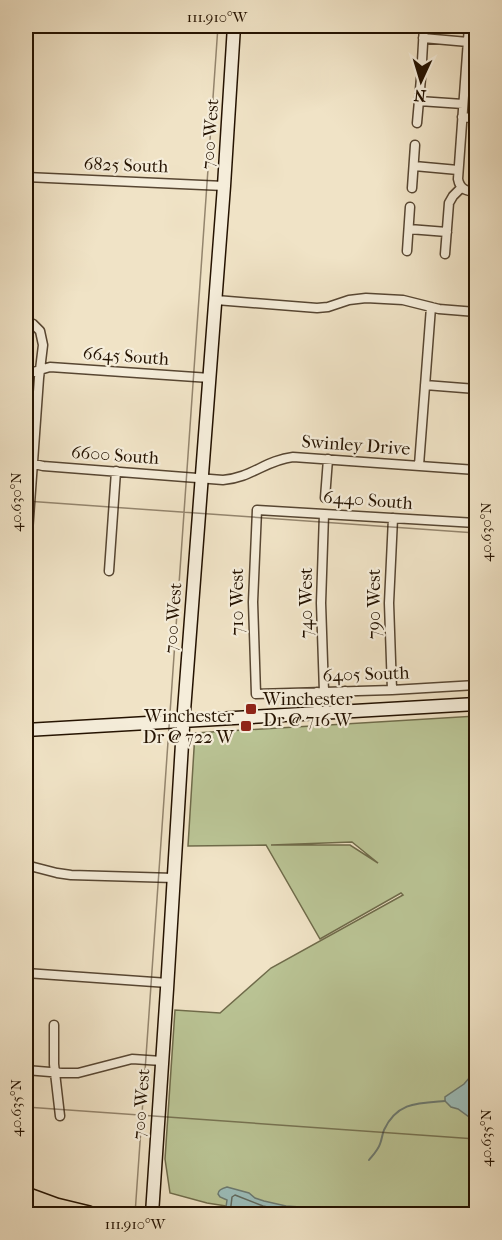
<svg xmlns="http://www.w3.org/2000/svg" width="502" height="1240" viewBox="0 0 502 1240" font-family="'IM FELL French Canon',serif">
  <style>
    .green { fill: #bac495; stroke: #6f6b4a; stroke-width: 1.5; fill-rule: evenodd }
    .water { fill: #9bbdba; stroke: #6b7970; stroke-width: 1.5 }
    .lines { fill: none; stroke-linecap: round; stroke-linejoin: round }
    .shore { stroke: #60685d; stroke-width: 1.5 }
    .stream { stroke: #6b7970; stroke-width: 2 }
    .street-casing { stroke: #574632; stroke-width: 11 }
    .secondary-casing { stroke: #241200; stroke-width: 15 }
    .highway-casing { stroke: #241200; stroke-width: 18 }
    .street { stroke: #f5edda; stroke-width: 8 }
    .secondary { stroke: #f5edda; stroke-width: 12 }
    .highway { stroke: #f0e3c6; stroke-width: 15 }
    .ticks { fill: none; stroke: #241200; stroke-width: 1.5; stroke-opacity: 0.45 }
    .poi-dot { fill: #8f2418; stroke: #f5edda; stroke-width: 2 }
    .labels { text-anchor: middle; stroke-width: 4.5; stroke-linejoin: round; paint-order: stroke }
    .street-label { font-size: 18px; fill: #241200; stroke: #f5edda }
    .poi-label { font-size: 18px; fill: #241200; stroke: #f5edda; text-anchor: start }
    .neatline { fill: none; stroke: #241200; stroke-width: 2 }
    .ticks-label { font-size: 15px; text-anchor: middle; fill: #241200 }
  </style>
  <rect width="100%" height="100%" fill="#f0e3c6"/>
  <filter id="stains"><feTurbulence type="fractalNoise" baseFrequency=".00333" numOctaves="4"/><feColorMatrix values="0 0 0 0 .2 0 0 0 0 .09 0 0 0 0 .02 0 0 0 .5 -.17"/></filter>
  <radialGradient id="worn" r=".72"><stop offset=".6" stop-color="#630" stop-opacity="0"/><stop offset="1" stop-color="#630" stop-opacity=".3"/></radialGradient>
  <path class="green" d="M476 716V1214H277L207 1203 170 1193 165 1159 175 1010 220 1013 271 968 403 895 401 893 320 939 266 845 188 846 195 733ZM352 842 378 863 350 845H271Z"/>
  <path class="water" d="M476 1070V1122L458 1109 451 1107 445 1101V1097L464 1084Z
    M227 1187 249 1193 255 1198 264 1201 286 1206 329 1209 354 1214H225L227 1200 220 1197 218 1194C218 1190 223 1188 227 1187Z"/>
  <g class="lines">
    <path class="shore" d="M230 1214 232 1197 235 1195 263 1206 296 1213 316 1214"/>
    <path class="stream" d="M369 1160C373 1155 378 1150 380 1144 382 1139 382 1135 384 1130 397 1102 418 1103 445 1101"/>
    <defs>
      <path id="street" d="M469 26 458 179C460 190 467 191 476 192
        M423 38 468 42
        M422 61 424 26
        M419 101 463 104
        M462 117 476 118
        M417 123 421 78
        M414 166 458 170
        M26 177 224 186
        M412 188 415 145
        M409 229 447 232
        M407 251 410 207
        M445 254 449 203 453 196 461 188
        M216 300 317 308 328 307 349 300 366 298 403 300 439 309 476 312
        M26 321 33 324 40 331 43 345 39 378 28 532V561L26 591
        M26 374 50 367 210 378
        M425 385 476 389
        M26 462 43 466 223 480C251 478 266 460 293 457L476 470
        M419 465 431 307
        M325 498 328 459
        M476 523 257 510 253 602 256 694 392 690 476 685
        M109 571 116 471
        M392 690 389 603 393 518
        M345 691V711
        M317 692 318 713
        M324 692 321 603 324 514
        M26 865 57 873 71 875 174 878
        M26 973 168 983
        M54 1025V1064L60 1116
        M26 1070 62 1073H78L132 1059 162 1061"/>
      <path id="secondary" d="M26 730 476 704
        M152 1214 167 989 184 711 224 186 234 26"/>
      <path id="highway" d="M26 1195 56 1206 89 1214"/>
    </defs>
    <use href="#street" class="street-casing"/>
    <use href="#secondary" class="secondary-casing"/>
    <use href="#highway" class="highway-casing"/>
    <use href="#street" class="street"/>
    <use href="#secondary" class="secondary"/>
    <use href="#highway" class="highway"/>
  </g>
  <path class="ticks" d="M26 501 476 533M26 1107 476 1139M135 1214 218 26"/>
  <g class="poi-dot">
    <rect x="245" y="703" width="12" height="12" rx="3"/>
    <rect x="240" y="720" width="12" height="12" rx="3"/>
  </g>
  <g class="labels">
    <g class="street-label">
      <text transform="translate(210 134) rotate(-86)" y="6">700 West</text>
      <text transform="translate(126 165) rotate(2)" y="6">6825 South</text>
      <text transform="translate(126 356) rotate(4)" y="6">6645 South</text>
      <text transform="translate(356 445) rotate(4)" y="6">Swinley Drive</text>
      <text transform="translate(115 455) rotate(4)" y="6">6600 South</text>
      <text transform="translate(368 500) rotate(4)" y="6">6440 South</text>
      <text transform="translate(237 602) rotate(-90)" y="6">710 West</text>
      <text transform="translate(306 603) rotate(-90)" y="6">740 West</text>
      <text transform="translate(374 604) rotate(-90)" y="6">790 West</text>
      <text transform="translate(173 618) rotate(-86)" y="6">700 West</text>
      <text transform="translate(366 674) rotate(-2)" y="6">6405 South</text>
      <text transform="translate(141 1104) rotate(-86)" y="6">700 West</text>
    </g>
    <g class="poi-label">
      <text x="263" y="705">Winchester<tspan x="263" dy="21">Dr @ 716 W</tspan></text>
      <text x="234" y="722" text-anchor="end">Winchester<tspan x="234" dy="21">Dr @ 722 W</tspan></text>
    </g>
  </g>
  <rect width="502" height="1240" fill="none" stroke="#f0e3c6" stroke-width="66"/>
  <g transform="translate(421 81) rotate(184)" stroke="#f5edda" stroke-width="4.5" paint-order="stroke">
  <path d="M0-4.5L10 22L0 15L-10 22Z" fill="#241200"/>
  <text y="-9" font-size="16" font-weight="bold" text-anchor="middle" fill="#241200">N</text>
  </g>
  <rect x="33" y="33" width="436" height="1174" class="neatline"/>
  <g class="ticks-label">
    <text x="217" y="22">111.910°W</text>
    <text transform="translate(16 502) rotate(-90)" y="5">40.630°N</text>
    <text transform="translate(486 532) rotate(-90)" y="5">40.630°N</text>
    <text transform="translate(16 1108) rotate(-90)" y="5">40.635°N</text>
    <text transform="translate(486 1138) rotate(-90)" y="5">40.635°N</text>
    <text x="135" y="1229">111.910°W</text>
  </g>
  <rect width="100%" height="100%" filter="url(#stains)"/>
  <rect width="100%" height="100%" fill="url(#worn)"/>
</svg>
